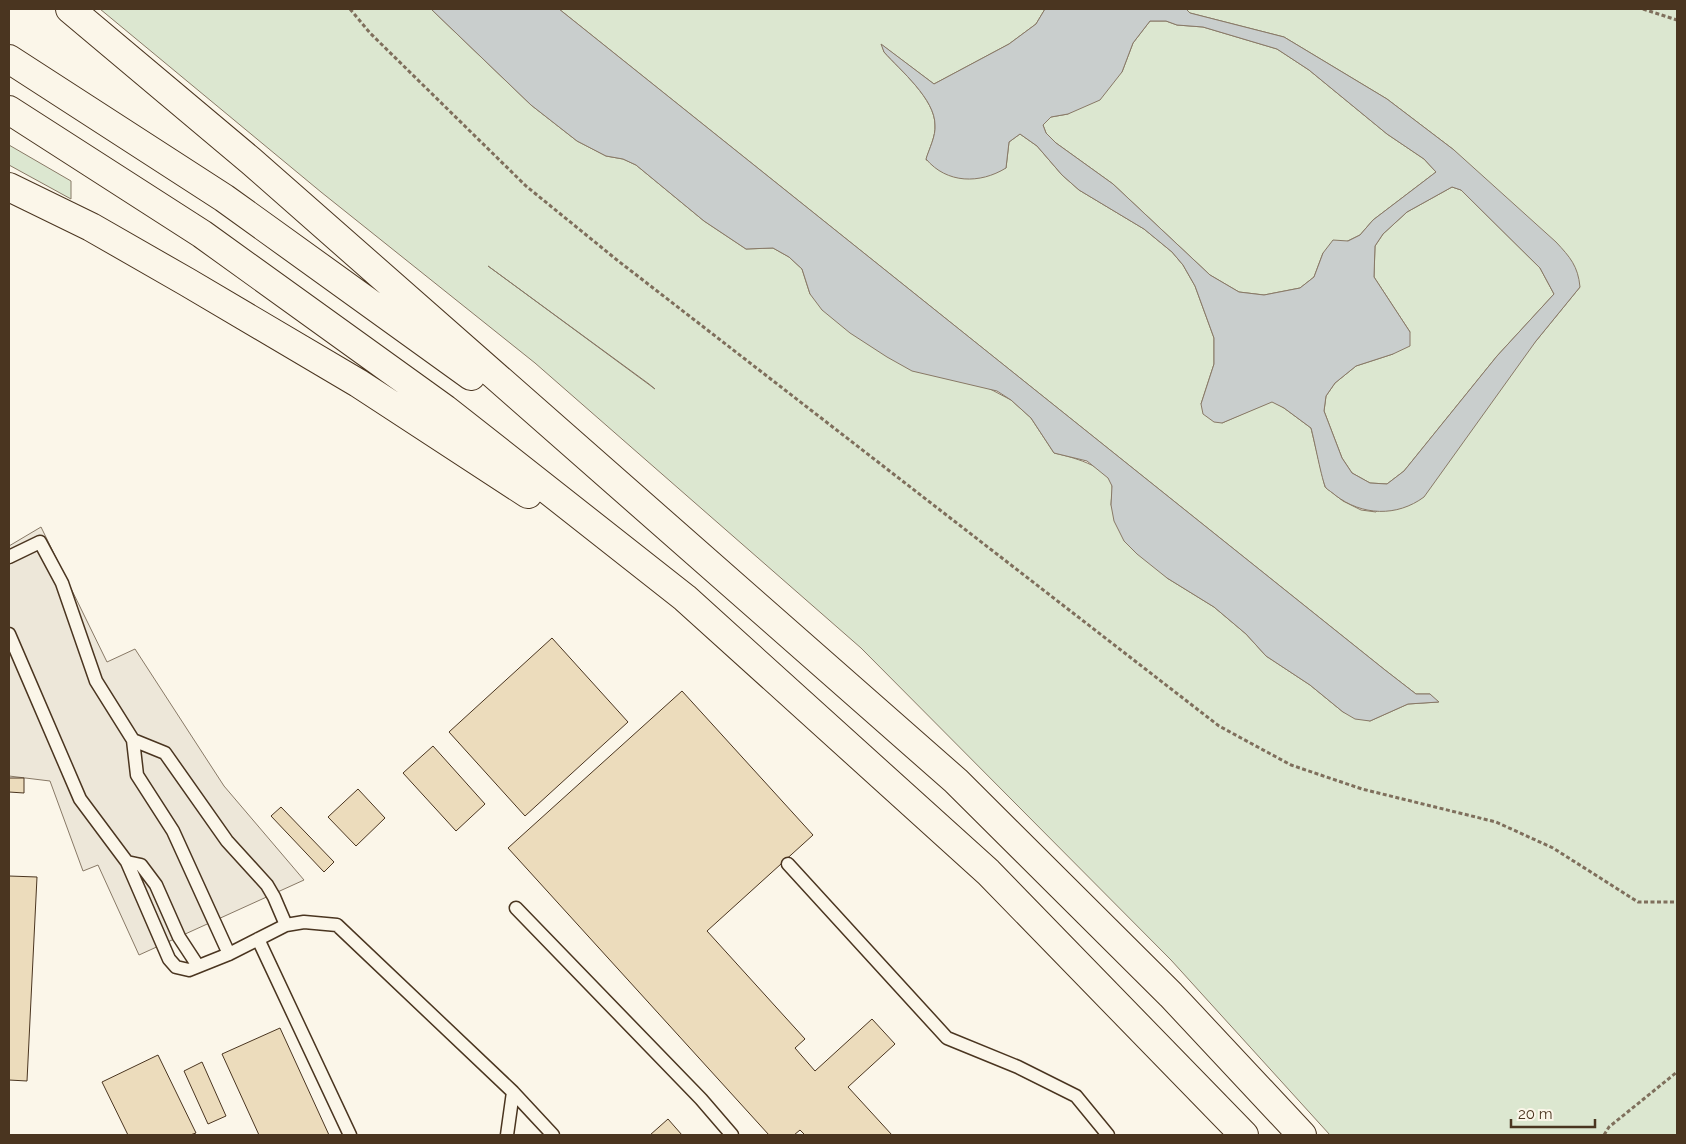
<svg xmlns="http://www.w3.org/2000/svg" width="1686" height="1144" viewBox="0 0 1686 1144" font-family="Raleway,sans-serif">
  <style>
    .green { fill: #dce7d0; stroke: #887966; fill-rule: evenodd }
    .parking { fill: #ede7d9; stroke: #887966 }
    .water { fill: #c9cecd; stroke: #887966; fill-rule: evenodd }
    .building { fill: #ecdcbc; stroke: #4a3520 }
    .lines { fill: none; stroke-linecap: round; stroke-linejoin: round }
    .service-casing { stroke: #4a3520; stroke-width: 15 }
    .trunk-casing { stroke: #4a3520; stroke-width: 30 }
    .path { stroke: #7f6f5c; stroke-width: 3; stroke-dasharray: 4 2.5; stroke-linecap: butt }
    .service { stroke: #fbf6e9; stroke-width: 12 }
    .trunk { stroke: #fbf6e9; stroke-width: 28 }
  </style>
  <rect width="100%" height="100%" fill="#fbf6e9"/>
  <path class="green" d="M100 9H431L531 105 577 141 606 156 623 159 636 165 704 221 746 249 773 248 789 257 802 269 810 294 1011 400 1031 418 1054 453C1071 457 1106 465 1112 485 1113 491 1111 499 1111 505L1167 578 1214 607 1246 634 1266 656 1310 685 1343 712 1370 721 1408 704 1438 702 1430 694H1416L1385 670 559 9H1045L1036 24 1009 44 934 84 882 45 884 52C901 71 935 99 935 125 936 136 929 149 926 160L1006 168 1009 142 1020 134 1037 146 1062 175 1079 190 1144 229 1172 252 1183 265 1195 286 1214 338V364L1201 404 1222 423 1272 401 1284 408 1311 428 1325 487 1343 501 1361 510 1376 512 1536 341 1580 287 1454 150 1387 99 1284 37 1190 13 1186 9H1677V1135H1330L1171 960 861 648 535 363 321 192ZM488 266 649 384 655 389Z
    M1150 21H1166L1177 25 1203 27 1277 49 1309 70 1387 134 1424 159 1436 172 1373 220 1360 235 1323 253 1314 277 1300 288 1264 295 1239 292 1210 275 1113 184 1056 143 1046 133 1043 125 1051 117 1068 114 1122 72 1133 43Z
    M9 145 71 181V199L9 165Z
    M1452 187 1461 190 1540 268 1554 294 1497 356 1404 471 1387 484 1370 483 1352 473 1342 458 1324 411 1326 396 1335 383 1356 366 1393 354 1410 332 1374 277 1375 246 1383 234 1407 212Z"/>
  <path class="parking" d="M41 527 107 662 135 649 224 786 304 880 139 955 98 865 83 871 50 781 9 776V546Z"/>
  <path class="water" d="M431 9H559L1385 670 1416 694H1430L1439 702 1408 704 1370 721 1355 719 1343 712 1310 685 1266 656 1246 634 1214 607 1167 578 1137 554 1124 541 1114 521 1111 505 1112 486 1108 478 1087 461 1054 453 1031 418 1011 400 997 391 912 371 887 357 850 333 822 310 810 294 802 269 789 257 773 248 746 249 704 221 636 165 623 159 606 156 577 141 531 105Z
    M1045 9H1186L1190 13 1284 37 1387 99 1454 150 1556 242C1570 257 1578 266 1580 287L1536 341 1424 497C1397 517 1362 516 1335 495 1333 493 1328 490 1326 488 1322 482 1314 438 1311 428L1284 408 1272 402 1222 423 1214 422 1203 414 1201 404 1214 364V338L1195 286 1183 265 1172 252 1144 229 1079 190 1062 175 1037 146 1020 134 1009 142 1006 168C980 184 947 184 926 159 929 149 936 136 935 125 935 99 901 71 884 52L881 44 934 84 1009 44 1036 24ZM1150 21H1166L1177 25 1203 27 1277 49 1309 70 1387 134 1424 159 1436 172 1373 220 1360 235 1348 241 1333 240 1323 253 1314 277 1300 288 1264 295 1239 292 1210 275 1113 184 1056 143 1046 133 1043 125 1051 117 1068 114 1100 100 1122 72 1133 43ZM1452 187 1461 190 1540 268 1554 294 1497 356 1404 471 1387 484 1370 483 1352 473 1342 458 1324 411 1326 396 1335 383 1356 366 1393 354 1410 346V332L1374 277 1375 246 1383 234 1407 212Z"/>
  <path class="building" d="M552 638 628 722 525 816 449 732Z
    M682 691 813 835 707 931 805 1039 795 1048 815 1071 872 1019 895 1044 848 1087 892 1135H805L800 1130 794 1135H769L508 848Z
    M433 746 485 804 456 831 403 773Z
    M9 778H24V793L9 792Z
    M358 789 385 818 356 846 328 817Z
    M281 807 334 862 324 872 271 816Z
    M9 876 37 877 27 1081 9 1080Z
    M280 1028 329 1135H259L222 1054Z
    M158 1055 196 1133 190 1135H128L102 1082Z
    M202 1062 226 1116 208 1124 184 1071Z
    M668 1119 682 1135H650Z"/>
  <g class="lines">
    <defs>
      <path id="service" d="M9 557 40 542 62 583 96 681 133 740 165 753 227 841 267 885 274 897 286 925
        M9 634 80 799 127 862 141 865 156 885 179 937 198 966
        M133 740 137 775 173 831 229 954
        M127 862 169 959 176 967 189 970 229 954 286 925 304 922 337 925 513 1092 553 1135
        M788 864 947 1038 1018 1067 1076 1096 1108 1135
        M516 908 701 1099 732 1135
        M258 939 350 1135
        M507 1135 513 1092"/>
      <path id="trunk" d="M70 9 251 161 956 781 1171 995 1302 1135
        M9 59 224 198 471 376
        M9 110 202 234 445 409 685 598 988 872 1244 1135
        M9 187 91 227 187 282 358 383 528 494"/>
    </defs>
    <use href="#service" class="service-casing"/>
    <use href="#trunk" class="trunk-casing"/>
    <path class="path" d="M350 9 370 33 526 186 617 260 1219 726 1291 765 1362 789 1496 822 1553 848 1638 902H1677
      M1643 9 1677 20
      M1604 1135 1609 1127 1677 1072"/>
    <use href="#service" class="service"/>
    <use href="#trunk" class="trunk"/>
  </g>
  <rect width="1686" height="1144" fill="none" stroke="#4a3520" stroke-width="20"/>
  <path d="M1511 1119v8h84v-8" fill="none" stroke="#4a3520" stroke-width="2.5"/>
  <text x="1518" y="1119" font-size="15" fill="#4a3520" stroke="#fbf6e9" stroke-width="4" paint-order="stroke">20 m</text>
</svg>
